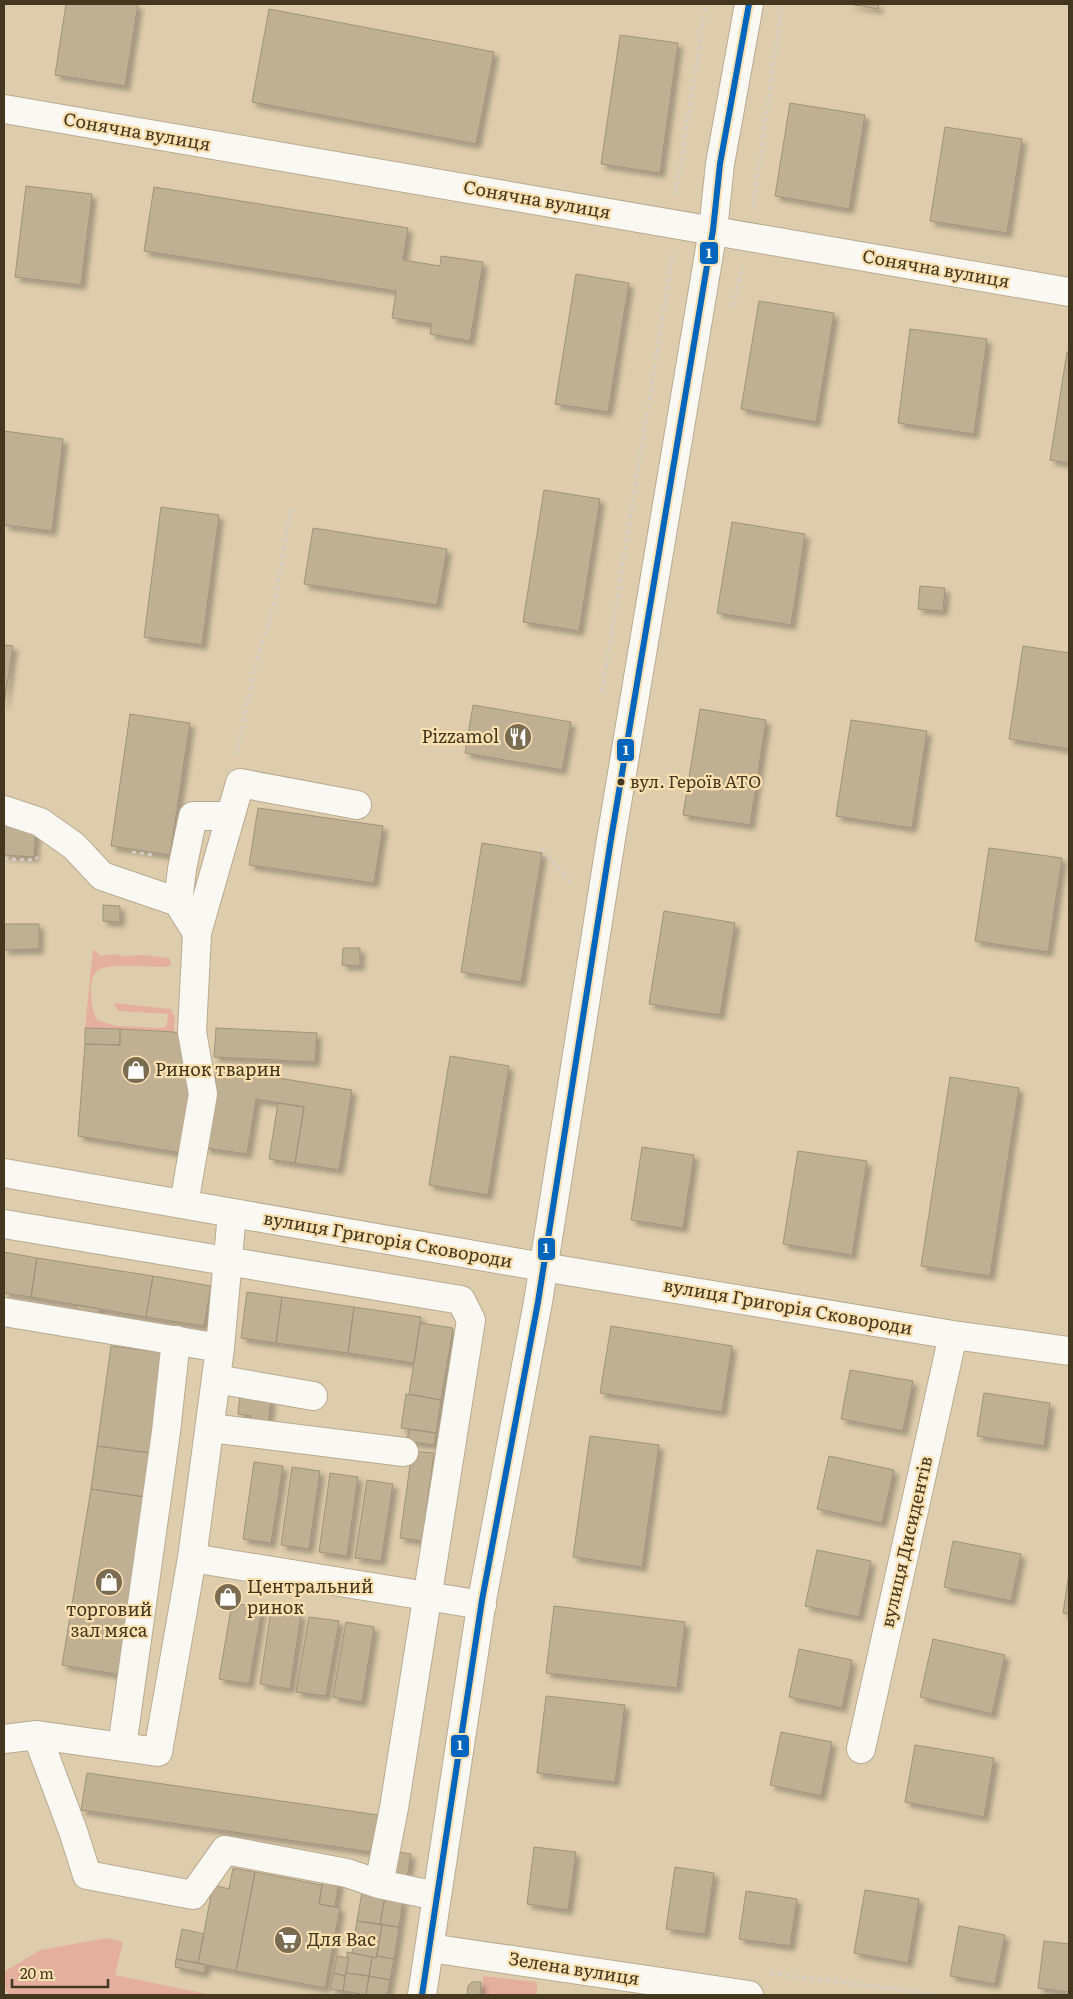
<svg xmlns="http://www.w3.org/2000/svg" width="1073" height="1999" viewBox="0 0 1073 1999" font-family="Literata,serif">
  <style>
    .green { fill: #e5af9f }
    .building { fill: #c0b093; stroke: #a09379; filter: url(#shadow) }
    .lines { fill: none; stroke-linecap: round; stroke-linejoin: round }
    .minor-casing { stroke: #b9ab91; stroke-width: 30 }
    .path { stroke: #d2ccc2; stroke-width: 3; stroke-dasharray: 4 4; stroke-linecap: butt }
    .minor { stroke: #faf8f3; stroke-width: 28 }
    .bus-1-casing { stroke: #fbe1b2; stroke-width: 10 }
    .bus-1 { stroke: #0065bd; stroke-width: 6 }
    .bus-dot { fill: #44371f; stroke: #fbe1b2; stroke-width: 2 }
    .labels { text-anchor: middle; stroke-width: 4.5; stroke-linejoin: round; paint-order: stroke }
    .bus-label { font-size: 17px; fill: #44371f; stroke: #fbe1b2; text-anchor: start }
    .street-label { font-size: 18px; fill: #44371f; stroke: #fbe1b2 }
    .poi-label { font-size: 18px; fill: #44371f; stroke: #fbe1b2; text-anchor: start }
    .line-badge { stroke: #fbe1b2; stroke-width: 2 }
    .badge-label { font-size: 14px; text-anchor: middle; font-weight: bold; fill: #fff }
  </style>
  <defs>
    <filter id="shadow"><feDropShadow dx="4.5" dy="4.5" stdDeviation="2.5" flood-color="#0004"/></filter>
  </defs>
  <rect width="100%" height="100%" fill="#decdac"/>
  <path class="green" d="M93 949 101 956 114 954 125 956 144 955 169 958 172 964 166 967C151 967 111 963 100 969 92 974 91 982 91 990 91 1002 92 1009 97 1020L117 1026 163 1028 167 1025 168 1014 118 1011 114 1003 171 1009 175 1017 174 1032 85 1028Z
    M107 1938 123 1942 115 1975 212 1995H9L4 1987V1972L40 1950Z
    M483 1976 537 1982V1995H482Z"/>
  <path class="building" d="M66 4H138L125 86 55 75Z
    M849 4H879L878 9Z
    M269 9 494 52 476 144 252 102Z
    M620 35 678 43 660 173 601 164Z
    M790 103 865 115 849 209 775 196Z
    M945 127 1022 139 1007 233 930 221Z
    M26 186 92 194 81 285 15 277Z
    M154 187 408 228 403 260 440 266 441 256 483 262 470 341 430 334 432 324 392 318 396 291 144 251Z
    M576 274 629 283 608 412 555 404Z
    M759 301 834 313 816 422 741 409Z
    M910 329 987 339 974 434 898 423Z
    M1067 352H1069V463L1050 460Z
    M4 431 63 439 52 531 4 525Z
    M544 490 600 499 579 631 523 622Z
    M161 507 219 515 202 645 144 637Z
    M732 522 805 534 791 625 717 613Z
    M313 528 447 549 437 605 304 584Z
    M920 586 945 588 943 611 918 609Z
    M4 645 13 646 4 705Z
    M1023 646 1069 653V749L1009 739Z
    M473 705 571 722 562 770 465 753Z
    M700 709 766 720 750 825 683 815Z
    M130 714 190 723 170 855 111 846Z
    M851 720 927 731 912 828 836 816Z
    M258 808 383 826 374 883 249 865Z
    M4 825 36 828 34 857 4 855Z
    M482 843 542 853 521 982 461 972Z
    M989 848 1062 858 1048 952 975 941Z
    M103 905 120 906V922L103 921Z
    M664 911 735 923 720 1015 649 1004Z
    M4 924H39V949L4 950Z
    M343 948H360V966L342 965Z
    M85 1028 120 1029V1045L85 1044Z
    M216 1028 317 1033 315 1062 214 1057Z
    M120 1029 174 1032 182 1035 192 1095 181 1153 78 1136 85 1044 120 1045Z
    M450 1056 509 1066 488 1195 429 1185Z
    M217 1068 352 1090 339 1170 295 1163 304 1107 256 1099 247 1154 205 1148Z
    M950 1077 1019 1088 990 1276 921 1266Z
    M278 1103 304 1107 295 1163 269 1159Z
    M642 1147 694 1155 683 1228 631 1220Z
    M798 1151 867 1161 852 1255 783 1244Z
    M4 1252 37 1258 31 1297 4 1293Z
    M37 1258 153 1276 146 1317 31 1297Z
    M153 1276 211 1286 204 1326 146 1317Z
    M247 1292 282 1297 276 1343 241 1338Z
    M282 1297 354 1307 348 1353 276 1343Z
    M76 1305 100 1309 97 1321 74 1318Z
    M354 1307 421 1317 414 1363 348 1353Z
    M420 1323 453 1328 441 1400 409 1394Z
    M611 1326 732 1346 722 1412 600 1393Z
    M111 1346 173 1354 158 1454 97 1446Z
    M850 1370 913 1381 903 1431 841 1419Z
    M984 1393 1050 1403 1044 1446 977 1436Z
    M240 1394 271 1399 268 1424 250 1421 251 1416 238 1414Z
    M406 1394 441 1400 436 1433 401 1428Z
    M409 1429 436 1433 434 1445 407 1441Z
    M590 1436 659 1445 642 1567 573 1557Z
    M97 1446 158 1454 152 1498 91 1489Z
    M412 1451 434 1453 422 1541 400 1538Z
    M829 1456 894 1470 882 1523 817 1509Z
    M254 1462 283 1466 271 1543 243 1539Z
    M292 1467 320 1471 309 1549 281 1545Z
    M330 1473 358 1477 347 1556 319 1552Z
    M367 1480 393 1484 381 1561 355 1558Z
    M91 1489 152 1498 127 1676 62 1665Z
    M953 1541 1021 1554 1011 1601 944 1587Z
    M817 1550 871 1561 859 1617 805 1606Z
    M1069 1574V1614L1063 1613Z
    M232 1603 262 1608 249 1684 219 1679Z
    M554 1606 685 1622 677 1688 546 1673Z
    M271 1610 301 1614 290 1689 260 1684Z
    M309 1617 339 1621 326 1696 296 1692Z
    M346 1622 374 1627 362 1702 333 1697Z
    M933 1639 1005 1655 992 1714 920 1697Z
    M799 1649 852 1660 842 1708 789 1697Z
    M546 1696 625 1705 615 1782 537 1773Z
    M781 1732 832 1742 821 1796 770 1785Z
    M915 1745 994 1758 984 1817 905 1802Z
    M87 1773 378 1815 372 1852 81 1810Z
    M534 1847 576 1852 568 1910 527 1904Z
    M392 1851 411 1854 406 1883 387 1880Z
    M675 1867 714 1873 705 1934 666 1929Z
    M233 1868 255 1872 236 1971 198 1963 213 1885 229 1889Z
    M255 1872 322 1885 319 1904 340 1908 325 1988 236 1971Z
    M323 1878 339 1882 335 1907 319 1904Z
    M865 1890 919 1899 908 1963 854 1953Z
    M746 1891 797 1899 790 1946 739 1939Z
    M362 1892 385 1897 380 1924 357 1921Z
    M385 1897 403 1900 399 1927 380 1924Z
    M357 1921 382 1925 376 1958 352 1953Z
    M382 1925 399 1927 394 1959 377 1956Z
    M959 1926 1005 1935 995 1984 950 1976Z
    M182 1929 204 1934 198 1963 176 1959Z
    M1044 1941 1069 1944V1992L1038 1988Z
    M347 1952 372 1957 369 1976 346 1973 349 1958 347 1957Z
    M337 1956 349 1958 345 1976 334 1973Z
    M377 1956 394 1959 390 1980 369 1976 372 1957 376 1958Z
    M176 1959 206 1965 204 1973 175 1967Z
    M334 1973 345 1976 343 1991 330 1989Z
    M346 1973 369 1976 366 1995 343 1991Z
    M369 1976 390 1980 387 1995H366Z
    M472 1982H481L480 1995H467L468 1986Z"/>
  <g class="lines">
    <defs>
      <path id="minor" d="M4 109 1069 292
        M4 810 40 822 74 846 102 876 178 902 197 933
        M187 917 178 902 182 869 193 816H230
        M4 1173 543 1267 953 1335 1069 1351
        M184 1204 203 1094 192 1032 197 933 240 783 357 805
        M4 1224 461 1300 471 1320 394 1808 379 1884
        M4 1312 220 1348
        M216 1379 313 1396
        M210 1428 404 1452
        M192 1558 482 1605
        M37 1735 73 1831 87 1875 193 1895 225 1850 347 1873 379 1884 437 1896
        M4 1739 37 1735 158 1752 192 1558 220 1348 232 1213
        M122 1747 166 1432 176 1340
        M861 1749 953 1335
        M430 1948 749 1995
        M422 1995 482 1600 538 1302 611 839 713 230 720 164 749 4"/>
    </defs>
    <use href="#minor" class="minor-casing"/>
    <path class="path" d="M676 193 706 4
      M753 209 782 4
      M733 306 743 266
      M602 692 673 254
      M237 753 254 671 275 600 291 509
      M542 849 572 884
      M132 852 153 855
      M4 859 34 860 38 857
      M770 1973 937 1995"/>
    <use href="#minor" class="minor"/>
    <defs>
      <path id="bus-1" d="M422 1995 482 1600 538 1302 611 839 713 230 720 164 749 4"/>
    </defs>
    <use href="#bus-1" class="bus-1-casing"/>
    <use href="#bus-1" class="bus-1"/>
  </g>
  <defs>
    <symbol id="restaurant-disc" viewBox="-11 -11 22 22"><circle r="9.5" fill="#7a6c50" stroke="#fbe1b2"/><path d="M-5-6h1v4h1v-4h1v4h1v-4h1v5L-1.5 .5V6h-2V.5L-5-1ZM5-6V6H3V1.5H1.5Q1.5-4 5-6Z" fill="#fff"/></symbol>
    <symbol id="shop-disc" viewBox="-11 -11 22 22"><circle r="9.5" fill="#7a6c50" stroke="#fbe1b2"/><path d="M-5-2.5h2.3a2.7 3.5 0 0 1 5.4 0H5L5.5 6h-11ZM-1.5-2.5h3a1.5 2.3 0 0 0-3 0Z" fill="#fff"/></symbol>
    <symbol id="supermarket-disc" viewBox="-11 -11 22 22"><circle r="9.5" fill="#7a6c50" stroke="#fbe1b2"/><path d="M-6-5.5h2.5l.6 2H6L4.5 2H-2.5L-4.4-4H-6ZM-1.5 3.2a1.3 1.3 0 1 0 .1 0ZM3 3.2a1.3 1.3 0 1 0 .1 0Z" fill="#fff"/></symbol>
  </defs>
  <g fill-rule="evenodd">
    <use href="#restaurant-disc" x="502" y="721" width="32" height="32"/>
    <use href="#shop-disc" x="120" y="1054" width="32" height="32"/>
    <use href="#shop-disc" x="93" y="1566" width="32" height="32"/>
    <use href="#shop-disc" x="212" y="1581" width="32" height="32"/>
    <use href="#supermarket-disc" x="272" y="1924" width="32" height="32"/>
  </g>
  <circle class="bus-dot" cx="621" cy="782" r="4.5"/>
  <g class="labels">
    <g class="bus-label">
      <text x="630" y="788">вул. Героїв АТО</text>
    </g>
    <g class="street-label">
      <text transform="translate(137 132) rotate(10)" y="6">Сонячна вулиця</text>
      <text transform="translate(537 200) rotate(10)" y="6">Сонячна вулиця</text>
      <text transform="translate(936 269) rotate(10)" y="6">Сонячна вулиця</text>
      <text transform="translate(388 1240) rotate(10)" y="6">вулиця Григорія Сковороди</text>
      <text transform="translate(788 1307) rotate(10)" y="6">вулиця Григорія Сковороди</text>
      <text transform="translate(907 1542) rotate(-77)" y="6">вулиця Дисидентів</text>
      <text transform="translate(574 1969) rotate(9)" y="6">Зелена вулиця</text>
    </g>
    <g class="poi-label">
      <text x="499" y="743" text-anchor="end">Pizzamol</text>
      <text x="155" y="1076">Ринок тварин</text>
      <text x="247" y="1593">Центральний<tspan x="247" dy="21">ринок</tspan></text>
      <text x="109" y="1616" text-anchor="middle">торговий<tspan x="109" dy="21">зал мяса</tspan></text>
      <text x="307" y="1946">Для Вас</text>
    </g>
  </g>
  <g class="line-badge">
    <rect x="699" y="241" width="20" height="24" rx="5" fill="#0065bd"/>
    <rect x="616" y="738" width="19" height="24" rx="5" fill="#0065bd"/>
    <rect x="537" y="1237" width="19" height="24" rx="5" fill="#0065bd"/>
    <rect x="450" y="1734" width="20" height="24" rx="5" fill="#0065bd"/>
  </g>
  <g class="badge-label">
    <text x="709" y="258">1</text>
    <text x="626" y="755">1</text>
    <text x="546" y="1253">1</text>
    <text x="460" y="1750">1</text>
  </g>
  <rect width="1073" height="1999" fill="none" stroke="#44371f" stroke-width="10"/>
  <path d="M12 1979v8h96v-8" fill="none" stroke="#44371f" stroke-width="2.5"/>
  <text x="20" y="1979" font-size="15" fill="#44371f" stroke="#fbe1b2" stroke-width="4" paint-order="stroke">20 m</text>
</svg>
